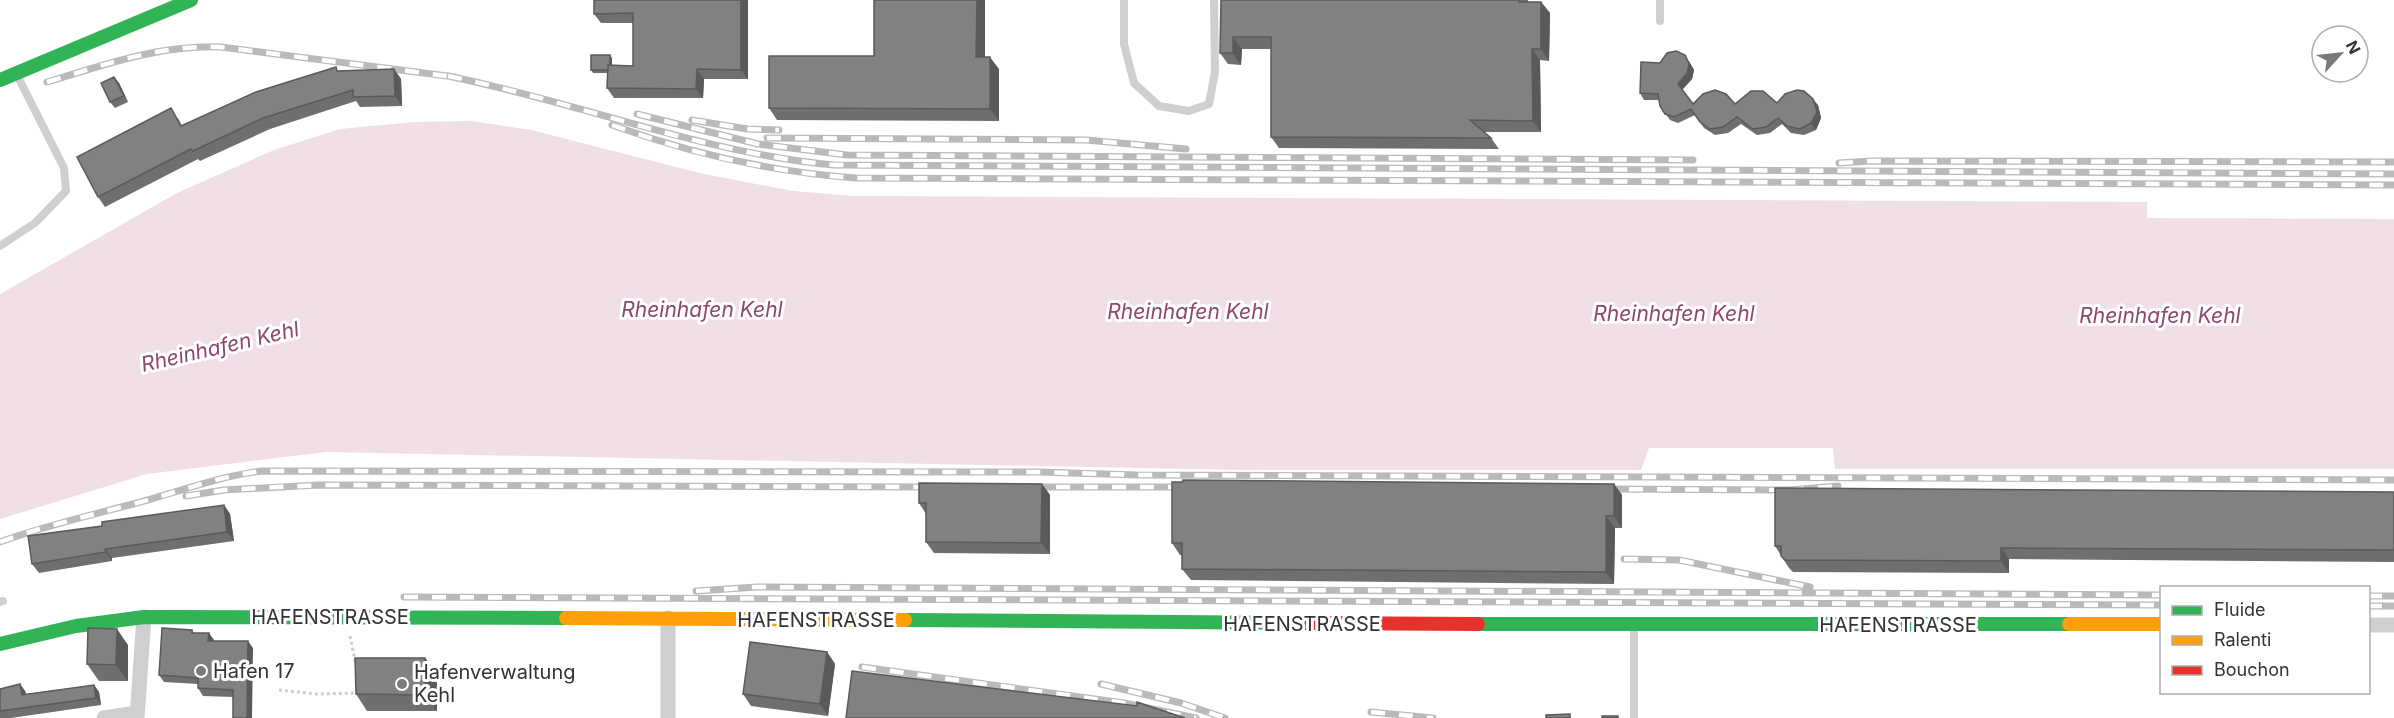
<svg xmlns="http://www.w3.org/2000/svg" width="2394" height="718" viewBox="0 0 2394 718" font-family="Inter,sans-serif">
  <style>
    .water { fill: #f1dfe8 }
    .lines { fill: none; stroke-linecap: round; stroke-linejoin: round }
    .path { stroke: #cecece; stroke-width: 3; stroke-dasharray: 3 3; stroke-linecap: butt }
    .lane { stroke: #cfcfcf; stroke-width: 8 }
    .street { stroke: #cfcfcf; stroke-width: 15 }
    .fast { stroke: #30b455; stroke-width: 14 }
    .slow { stroke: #ff9f0a; stroke-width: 14 }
    .jam { stroke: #e5322d; stroke-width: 14 }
    .rail-casing { stroke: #bababa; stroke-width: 7 }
    .rail { stroke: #fff; stroke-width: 4.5; stroke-dasharray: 14; stroke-linecap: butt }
    .wall { fill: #6f6f6f }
    .shaded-wall { fill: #5a5a5a }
    .building { fill: #818181; stroke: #5a5a5a; stroke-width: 1.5 }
    .poi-dot { fill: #7a7a7a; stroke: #fff; stroke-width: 2 }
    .labels { text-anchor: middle; stroke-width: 6; stroke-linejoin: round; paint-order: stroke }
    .street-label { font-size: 20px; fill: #333; stroke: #fff }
    .poi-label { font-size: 20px; fill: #333; stroke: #fff; text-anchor: start }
    .water-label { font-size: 21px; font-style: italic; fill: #8e476b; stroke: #fff }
  </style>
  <rect width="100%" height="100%" fill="#fff"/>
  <path class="water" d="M471 121 531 130 704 174 793 191 854 196 2147 202V218L2394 219V469H1835L1833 448H1649L1641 470H1239L326 452 147 474 0 519V294L177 193 274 150 340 129 414 122Z"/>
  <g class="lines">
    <path class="path" d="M350 636 356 665
      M279 690 317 694 358 693"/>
    <path class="lane" d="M1124 0V44L1134 83 1159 106 1189 111 1209 104 1215 72 1214 0
      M1660 0V21
      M0 246 35 223 66 191 64 168 18 77
      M0 602 3 601
      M1634 718V627"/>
    <path class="street" d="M2368 625H2394
      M104 718 137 713
      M137 718 144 617
      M668 718V618"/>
    <path class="fast" d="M0 80 191 0
      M905 620 1296 623
      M1478 624H2069
      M0 644 76 626 144 617 566 618"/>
    <path class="slow" d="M566 618 905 620
      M2069 624H2162"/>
    <path class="jam" d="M1296 623 1478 624"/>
    <defs>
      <path id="rail" d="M448 76C577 102 702 153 834 165L2394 174
        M47 82C107 64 158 45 221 47L455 77
        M637 114 758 144 847 155 1693 160
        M692 120 747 129 779 130
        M612 125C692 154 771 172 856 178L2394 185
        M767 138 1086 140 1186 149
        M1839 163 1871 161 2394 162
        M1028 487H1187
        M1601 489 1793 490
        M1790 490 1838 486
        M186 496 224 490 319 485 935 487
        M0 542C44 526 88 516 133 504 176 493 218 476 262 471L1038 472 1137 475 2394 480
        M1624 559 1679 560 1810 587
        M696 591 757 587 2162 595
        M2368 596H2394
        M404 597 2162 605
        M2368 606H2394
        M862 667 1124 703 1196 718
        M1101 684 1181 703 1225 718
        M1371 712 1433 718"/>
    </defs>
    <use href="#rail" class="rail-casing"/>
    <use href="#rail" class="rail"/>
  </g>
  <path class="wall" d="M748 0V79H704L703 98H614L607 88 608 73H593L591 70 612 58V65L633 66V23H601L594 14Z
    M874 0H985V57L999 69V121L777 120 769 108 874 56Z
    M1221 0H1528V2H1541L1550 13 1549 61 1540 60 1541 132H1484L1491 138 1499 149 1279 148 1271 137V49H1242L1241 65 1228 64 1220 53Z
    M1689 61 1694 70 1692 79 1682 90 1693 104 1777 103 1818 105 1821 118 1816 130 1804 135 1791 133 1782 124 1770 133 1757 135 1741 124 1728 133 1715 135 1704 128 1695 115 1678 123 1670 120 1660 106 1659 100H1644L1640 93 1660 63Z
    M394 69 401 79 402 106 360 107 356 101 270 129 200 161 198 159 105 207 98 197 178 118 182 126 339 71Z
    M114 77 119 83 128 102 115 108 110 102Z
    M1042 484 1050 495V554L934 553 926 542V514L919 503Z
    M1614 484 1622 495V528H1615L1614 584 1191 580 1182 569V555H1180L1172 543Z
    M2394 492V562L2009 559V573L1793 572 1789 568 1775 546Z
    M224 505 230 514 234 541 112 558V561L39 573 32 564 102 526Z
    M192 630 194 633H209L213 641 253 648 233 697 203 696 198 688V684L164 682 159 675Z
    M128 645V681H99L87 664Z
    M827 652 835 664 828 716 751 706 743 694Z
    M425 658 437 674V711H367L356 694Z
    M20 684 25 691 26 694 94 685 99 692 101 705 11 718H0V689Z"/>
  <path class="shaded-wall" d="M741 0H748V79L741 70Z
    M977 0H985V69L976 57Z
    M1541 2 1550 13 1549 61 1541 49Z
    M1233 37 1242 49 1241 65 1233 53Z
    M1532 49 1540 60 1541 132 1533 121Z
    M610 55 612 58V73L610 70Z
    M1685 55 1694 70 1692 79 1682 90 1678 84Z
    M990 57 999 69V121L990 109Z
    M394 69 401 79 402 106 395 96Z
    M697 69 704 79 703 98 696 89Z
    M114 77 119 83 128 102 124 96Z
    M1813 99 1818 105 1821 118 1816 130 1811 123Z
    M1042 484 1050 495V554L1041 543Z
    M1614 484 1622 495V528L1614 516Z
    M224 505 230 514 234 541 227 532Z
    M1606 516 1615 528 1614 584 1606 572Z
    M2001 548 2009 559V573L2001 561Z
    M105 549 112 558V561L106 552Z
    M117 629 128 645V681L116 665Z
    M209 633 214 640 213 648 208 641Z
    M248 641 253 648 252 718H247Z
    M827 652 835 664 828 716 820 704Z
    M425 658 437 674V711L425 695Z
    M20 684 25 691 28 702 22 695Z
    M94 685 99 692 101 705 96 698Z"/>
  <path class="building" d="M594 0H741V70L697 69 696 89 607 88 608 65 633 66V13L594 14Z
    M874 0H977L976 57H990V109L769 108V56H874Z
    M1221 0H1519V2H1541V49H1532L1533 121 1470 120 1491 138 1271 137V37H1233V53H1220Z
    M1676 51 1685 55 1689 64 1687 73 1678 84 1693 104 1703 94 1715 90 1726 94 1735 104 1751 91H1763L1777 103 1785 94 1797 90 1804 91 1813 99 1817 112 1811 123 1800 129 1787 126 1778 118 1766 127 1753 129 1737 117 1723 127 1710 129 1700 122 1691 109 1674 117 1665 114 1660 106 1658 94 1640 93 1641 62 1660 63 1667 53Z
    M591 55H610V65H608V70H591Z
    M336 67 337 71 394 69 395 96 353 97V90L263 118 193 151 191 149 98 197 77 157 171 108 181 126 256 92Z
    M114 77 124 96 110 102 101 83Z
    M1183 480 1614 484V516H1606V572L1182 569V543H1172V482H1182Z
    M919 483 1042 484 1041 543 926 542V503H919Z
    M1775 488 2394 492V550L2001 548V561L1785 560 1781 556V546H1775Z
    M224 505 227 532 105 549 106 552 32 564 28 536 102 526V522Z
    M88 628 117 629 116 665 87 664Z
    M162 628 192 630V633H209L208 641H248L247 718H233V690L198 688V678L159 675Z
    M750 642 827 652 820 704 743 694Z
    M355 658H425V695L356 694Z
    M852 671 1137 706V702L1185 718H846Z
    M20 684 22 695 94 685 96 698 0 711V689Z
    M1570 714V718H1546V715Z
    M1602 716H1618V718H1602Z"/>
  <g class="poi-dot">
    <circle cx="201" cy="671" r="6"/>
    <circle cx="402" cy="684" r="6"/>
  </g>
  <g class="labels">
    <g class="street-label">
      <text x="330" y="624">HAFENSTRASSE</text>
      <text x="816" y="627">HAFENSTRASSE</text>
      <text x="1302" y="631">HAFENSTRASSE</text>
      <text x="1898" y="632">HAFENSTRASSE</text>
    </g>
    <g class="poi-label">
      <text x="213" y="678">Hafen 17</text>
      <text x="414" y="679">Hafenverwaltung<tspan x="414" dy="23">Kehl</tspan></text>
    </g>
    <g class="water-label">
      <text x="702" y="317">Rheinhafen Kehl</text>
      <text x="1188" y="319">Rheinhafen Kehl</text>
      <text x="1674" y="321">Rheinhafen Kehl</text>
      <text x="2160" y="323">Rheinhafen Kehl</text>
      <text transform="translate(220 347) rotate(-13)" y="7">Rheinhafen Kehl</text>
    </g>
  </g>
  <rect x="2160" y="586" width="210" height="108" fill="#ffffff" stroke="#adadad" stroke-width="1.5"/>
  <rect x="2172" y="606" width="30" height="9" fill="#30b455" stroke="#adadad" stroke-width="1.5"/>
  <text x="2214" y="616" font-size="18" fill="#333333">Fluide</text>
  <rect x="2172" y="636" width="30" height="9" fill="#ff9f0a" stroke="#adadad" stroke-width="1.5"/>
  <text x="2214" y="646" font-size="18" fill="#333333">Ralenti</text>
  <rect x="2172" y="666" width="30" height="9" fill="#e5322d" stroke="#adadad" stroke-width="1.5"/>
  <text x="2214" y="676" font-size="18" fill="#333333">Bouchon</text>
  <g transform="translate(2340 54) rotate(63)"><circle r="28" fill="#ffffff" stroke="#adadad" stroke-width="1.5"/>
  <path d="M0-4.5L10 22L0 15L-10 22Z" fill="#7a7a7a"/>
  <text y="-9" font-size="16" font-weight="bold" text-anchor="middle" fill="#333333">N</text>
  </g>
</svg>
